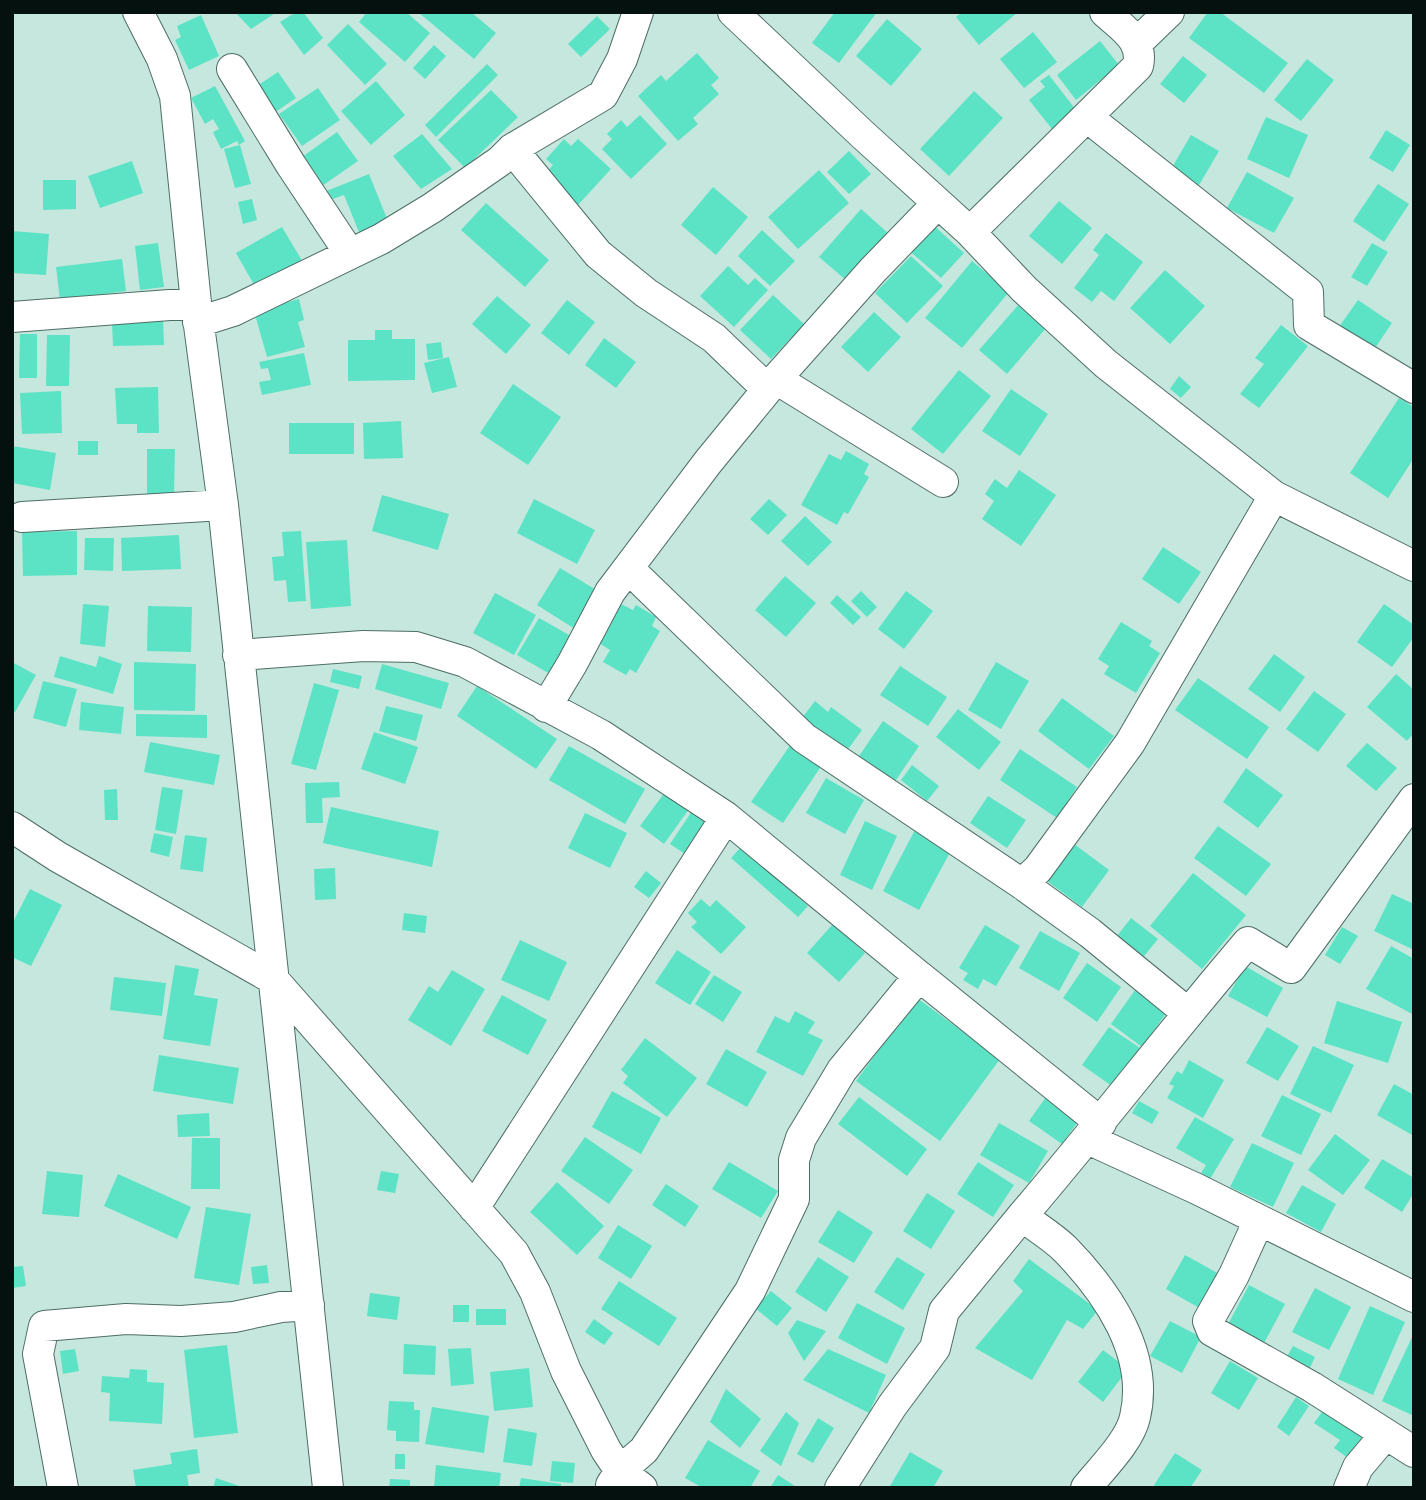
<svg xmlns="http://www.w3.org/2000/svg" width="1426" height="1500" viewBox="0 0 1426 1500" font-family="'DM Sans',sans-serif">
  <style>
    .building { fill: #5ce3c5 }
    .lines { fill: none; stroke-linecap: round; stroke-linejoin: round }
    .minor-casing { stroke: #4e6d65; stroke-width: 32 }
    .minor { stroke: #fff; stroke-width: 30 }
  </style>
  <rect width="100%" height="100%" fill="#c5e7dd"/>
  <path class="building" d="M235 12H277L251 29Z
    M296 12H303L323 38 304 55 280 22Z
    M367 12H406L430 33 405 62 359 22Z
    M418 12H471L496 33 474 59Z
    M835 12H877L839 63 812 43Z
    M962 12H1018L979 45 956 17Z
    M1208 12H1220L1288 63 1264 93 1189 38Z
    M201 15 219 56 189 70 175 40 181 37 177 26Z
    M597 16 610 29 581 57 568 44Z
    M887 19 922 49 891 86 856 56Z
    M348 24 387 64 365 85 327 45Z
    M1033 32 1057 62 1024 88 1000 59Z
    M1100 41 1119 65 1076 100 1057 75Z
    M434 45 446 56 425 79 413 68Z
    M697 53 719 78 711 85 719 94 693 118 698 124 678 141 638 96 661 75 666 81Z
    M1183 56 1207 75 1184 103 1160 84Z
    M1307 59 1334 80 1301 121 1274 100Z
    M487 64 498 75 436 137 425 125Z
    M278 72 296 98 274 113 257 86Z
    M1049 75 1076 110 1052 129 1029 100 1045 87 1040 81Z
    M376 81 405 115 371 145 341 111Z
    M215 86 245 141 239 145 237 141 221 149 213 132 219 129 213 119 205 124 191 98Z
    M318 88 340 120 302 146 279 114Z
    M491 90 518 117 465 168 438 140Z
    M974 91 1003 118 949 176 920 149Z
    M640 115 667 144 631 179 602 149 612 139 607 134 621 120 627 127Z
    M1266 117 1308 135 1289 178 1247 159Z
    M1386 130 1410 145 1393 172 1369 158Z
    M337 132 358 161 322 186 302 157Z
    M422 134 452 169 421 189 393 156Z
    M1191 135 1219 151 1195 192 1167 176Z
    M564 139 571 146 578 139 611 169 578 205 544 175 553 165 546 159Z
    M240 145 251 184 235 188 224 149Z
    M849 151 871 174 849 194 827 172Z
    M132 161 143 193 100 208 88 176Z
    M819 170 849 203 798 249 768 217Z
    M1247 172 1294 198 1274 233 1227 208Z
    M369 174 390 226 361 237 344 195 327 201 324 192Z
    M43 180H76V209L43 210Z
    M1378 184 1409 204 1384 242 1353 221Z
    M713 187 748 217 716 255 681 225Z
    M252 199 257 220 243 224 238 202Z
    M1059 201 1092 228 1062 264 1029 236Z
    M486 203 549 260 525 287 461 230Z
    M861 209 888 233 846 280 819 257Z
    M931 223 964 253 941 278 907 249Z
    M282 227 304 264 257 290 236 253Z
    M762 230 795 261 770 286 738 256Z
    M12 231 49 234 46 275 12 273Z
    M1106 233 1143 262 1114 301 1101 291 1092 302 1074 288 1099 255 1093 250Z
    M158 243 164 287 140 290 135 246Z
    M1372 243 1388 252 1367 286 1351 277Z
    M911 256 943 286 907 323 875 293Z
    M122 259 126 291 60 300 56 267Z
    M972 261 1009 292 962 348 925 318Z
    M728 266 748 285 755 278 768 290 734 327 700 296Z
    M1165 270 1205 306 1170 344 1130 308Z
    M773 295 804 324 771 359 740 330Z
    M497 296 531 325 506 354 472 324Z
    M299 299 304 320 298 322 305 347 267 357 254 311Z
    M567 300 595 322 569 355 541 333Z
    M1358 300 1392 323 1369 357 1334 334Z
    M1019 304 1046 328 1007 374 979 350Z
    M874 312 901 337 868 372 841 347Z
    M163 319 164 345 113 346 112 321Z
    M1281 325 1308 346 1259 408 1240 394 1264 364 1255 358Z
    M375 330H392V339H415V380L348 381V340H375Z
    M20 334H37V378H19Z
    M47 335H70L69 386H46Z
    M604 338 636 362 616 388 585 365Z
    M441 342 443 358 428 360 426 344Z
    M304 353 311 385 262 395 259 382 271 380 268 368 261 369 259 362Z
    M449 357 457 387 432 393 424 363Z
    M959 370 991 396 943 454 911 429Z
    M1179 376 1191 387 1181 398 1170 389Z
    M513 384 561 417 528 465 480 433Z
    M158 387 159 433H137V424H117L115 388Z
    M1011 389 1048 414 1020 456 982 431Z
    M61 391 62 433 22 434 20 393Z
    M1399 398 1414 407V458L1388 498 1350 473Z
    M401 421 403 458 364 459 363 423Z
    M289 423H354V454H289Z
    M78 441H98V455H78Z
    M12 446 56 453 50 490 12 483Z
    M147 449H175L174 494H147Z
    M846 451 869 464 864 474 869 477 848 514 844 512 837 525 801 505 829 454 841 460Z
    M1019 470 1056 495 1021 546 982 519 994 501 985 494 995 479 1007 488Z
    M382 495 449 514 438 550 372 531Z
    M534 499 595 530 577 564 517 533Z
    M769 499 787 515 768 535 750 519Z
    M805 516 832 542 808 566 781 541Z
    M77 531V575L23 576 22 532Z
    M301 531 306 601 288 602 286 580 274 581 272 557 284 556 282 532Z
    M179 535 181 569 122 571 121 538Z
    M85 538H114L113 571 84 570Z
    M347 540 351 606 311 609 306 542Z
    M1163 547 1201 572 1179 604 1142 579Z
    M560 568 598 591 575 629 537 605Z
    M785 576 816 603 786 637 755 610Z
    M861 591 877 607 867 617 851 601Z
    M906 591 933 611 904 649 878 629Z
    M495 593 536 615 514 655 473 633Z
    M837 595 861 617 853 625 830 603Z
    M83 604 109 606 105 647 80 644Z
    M621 604 633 610 636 605 656 617 652 626 660 631 636 673 630 669 626 675 603 662 610 650 599 643Z
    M1384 604 1414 625V637L1392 667 1357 642Z
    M148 606 192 607 191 652 147 651Z
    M539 618 578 640 557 678 517 655Z
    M1121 622 1152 641 1149 646 1160 653 1136 693 1104 674 1109 666 1098 659Z
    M1274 654 1305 677 1280 712 1248 689Z
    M60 656 96 667 99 656 122 664 113 694 54 677Z
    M12 662 36 675 15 712 12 711Z
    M134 662 196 664 195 711 134 710Z
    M996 662 1029 681 1001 729 968 710Z
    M382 664 449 683 441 709 375 689Z
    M900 666 947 697 928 726 880 695Z
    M333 669 362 676 359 689 330 682Z
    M1396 674 1414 690V733L1407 741 1367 707Z
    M1198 678 1269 727 1247 759 1175 710Z
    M43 681 77 689 66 727 33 718Z
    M314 683 339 690 316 770 291 764Z
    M477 686 557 739 536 769 457 716Z
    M1314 691 1346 714 1318 752 1286 729Z
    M1062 698 1114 736 1089 769 1038 731Z
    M815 701 828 712 831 707 862 730 843 756 802 718Z
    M81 702 124 707 121 734 79 730Z
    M386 706 423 715 416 741 379 731Z
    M958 709 1001 742 979 770 936 737Z
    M136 714 207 715V738L136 736Z
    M883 721 919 746 892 786 857 759Z
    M374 732 418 747 405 784 361 769Z
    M150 742 220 755 214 785 144 772Z
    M1367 743 1397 768 1376 791 1346 766Z
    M791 744 822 765 783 823 751 802Z
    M569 746 645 789 625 824 549 780Z
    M1020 749 1077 787 1057 818 1000 780Z
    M912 765 939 786 927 801 901 780Z
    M1246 768 1283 795 1258 828 1223 802Z
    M826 778 864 800 845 834 806 813Z
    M339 782 340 797 322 798 323 823H306L305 783Z
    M162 787 183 790 176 834 155 830Z
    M668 788 692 805 664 844 640 826Z
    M117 789 118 820H105L104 790Z
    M988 796 1026 820 1007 848 970 823Z
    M331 807 439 831 432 867 323 843Z
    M694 808 712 820 688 856 670 844Z
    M585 813 627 833 610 868 568 848Z
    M865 821 897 836 872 890 840 875Z
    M917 826 954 845 919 910 883 891Z
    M1218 826 1271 864 1246 896 1194 858Z
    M154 833 173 837 169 857 150 852Z
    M185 835 207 838 203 872 180 869Z
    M1074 844 1109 870 1082 907 1047 881Z
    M741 847 808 906 798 917 731 858Z
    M335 868 336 899 315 900 314 869Z
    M646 871 661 883 649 898 634 887Z
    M1193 873 1246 915 1202 969 1150 926Z
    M30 889 62 905 31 966 12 957V924Z
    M1392 894 1414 904V950L1374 931Z
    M701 899 710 907 716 900 746 927 721 954 691 927 697 922 688 913Z
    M404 913 427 916 425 933 402 930Z
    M1131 918 1158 939 1136 966 1110 945Z
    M833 924 865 953 839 982 807 953Z
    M985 925 1020 946 996 986 983 979 978 989 963 980 968 973 959 968Z
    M1342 927 1358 936 1340 964 1325 955Z
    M1040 931 1080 953 1059 991 1019 968Z
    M520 940 567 962 549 1001 501 980Z
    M1391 946 1414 959V1015L1366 989Z
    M677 950 711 972 690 1005 655 983Z
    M1087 963 1121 987 1097 1022 1063 998Z
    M175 965 199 969 194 995 218 999 210 1046 163 1039Z
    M1245 966 1283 988 1267 1017 1228 996Z
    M452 970 485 989 451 1046 408 1020 429 986 438 992Z
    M714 975 742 992 723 1022 695 1004Z
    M114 977 166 983 162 1016 110 1010Z
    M1135 990 1167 1012 1142 1047 1111 1024Z
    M502 995 547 1020 528 1055 482 1031Z
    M917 998 1000 1059 940 1141 856 1081Z
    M1337 1001 1402 1022 1388 1063 1324 1043Z
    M795 1011 815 1022 808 1033 823 1040 803 1076 756 1052 775 1016 789 1023Z
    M1109 1027 1140 1048 1134 1055 1140 1060 1116 1089 1082 1065Z
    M1267 1027 1299 1046 1278 1081 1246 1063Z
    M645 1038 697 1078 667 1117 623 1083 628 1076 621 1070Z
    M1313 1046 1354 1065 1331 1113 1290 1094Z
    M726 1049 767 1072 747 1107 706 1084Z
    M159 1055 239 1068 233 1104 153 1091Z
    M1189 1060 1224 1080 1203 1118 1167 1098 1174 1086 1169 1084 1177 1071 1182 1074Z
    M1394 1084 1414 1095V1136L1377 1115Z
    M612 1091 661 1118 641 1154 592 1127Z
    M1048 1094 1081 1117 1062 1144 1029 1121Z
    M1282 1095 1321 1114 1301 1155 1261 1136Z
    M859 1097 927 1149 907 1176 838 1124Z
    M1139 1101 1159 1112 1152 1124 1132 1113Z
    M209 1113 210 1136 178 1137 177 1115Z
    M1195 1117 1234 1139 1210 1179 1201 1173 1206 1165 1176 1148Z
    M999 1123 1048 1151 1029 1183 980 1155Z
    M1335 1134 1370 1160 1343 1195 1308 1170Z
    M585 1137 633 1170 609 1204 561 1171Z
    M192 1138H220V1189H191Z
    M1252 1143 1294 1163 1273 1207 1230 1187Z
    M1382 1159 1414 1178V1193L1402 1212 1364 1188Z
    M729 1162 778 1191 761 1218 712 1189Z
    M978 1162 1014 1185 993 1217 957 1194Z
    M47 1171 83 1175 79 1217 42 1214Z
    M381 1171 399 1174 395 1193 377 1190Z
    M118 1174 191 1207 177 1239 104 1206Z
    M557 1182 604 1226 577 1255 530 1212Z
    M666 1184 699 1206 685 1227 652 1205Z
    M1302 1185 1336 1204 1321 1232 1286 1213Z
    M927 1193 955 1211 931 1249 903 1231Z
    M206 1207 251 1214 239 1285 194 1278Z
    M838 1210 873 1232 854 1263 818 1242Z
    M618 1225 652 1246 631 1279 598 1258Z
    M1185 1255 1221 1275 1201 1309 1166 1289Z
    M818 1257 849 1277 826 1312 795 1292Z
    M897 1257 925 1274 903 1310 874 1292Z
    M1029 1259 1098 1310 1083 1329 1067 1320 1032 1380 975 1348 1023 1291 1013 1281Z
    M267 1265 269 1283 253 1284 251 1267Z
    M23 1266 26 1286 12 1288V1267Z
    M619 1281 677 1318 659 1346 601 1309Z
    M1249 1285 1285 1304 1262 1347 1226 1328Z
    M1315 1288 1351 1307 1329 1350 1292 1332Z
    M771 1291 792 1308 777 1326 755 1308Z
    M370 1293 400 1297 397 1320 367 1316Z
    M857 1303 905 1328 887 1364 838 1338Z
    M453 1305H469V1322H453Z
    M1370 1306 1405 1322 1373 1395 1338 1379Z
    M476 1309H506V1325H476Z
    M594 1319 613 1333 604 1345 585 1332Z
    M797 1320 826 1331 804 1361 788 1333Z
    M1170 1321 1201 1337 1182 1373 1150 1356Z
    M1414 1333V1416L1382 1401Z
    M404 1344 436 1346 435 1375 403 1374Z
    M227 1345 238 1433 194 1438 184 1350Z
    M1293 1346 1315 1357 1307 1374 1284 1362Z
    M471 1348 474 1384 451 1386 448 1349Z
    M75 1349 79 1371 63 1374 60 1351Z
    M828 1349 886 1375 869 1413 803 1380Z
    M1103 1350 1128 1369 1103 1402 1078 1382Z
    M1230 1361 1258 1378 1239 1410 1211 1393Z
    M529 1368 533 1407 494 1411 490 1372Z
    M130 1369 147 1370V1382L164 1383 162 1424 109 1421 110 1393 101 1392 102 1376 129 1378Z
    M726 1389 761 1419 740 1448 710 1422Z
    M1296 1397 1309 1406 1289 1436 1277 1427Z
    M389 1401 414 1402V1410H420L419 1442 396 1441V1431L387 1430Z
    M1327 1405 1366 1433 1348 1458 1334 1448 1340 1440 1314 1423Z
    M432 1407 489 1416 484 1453 425 1444Z
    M786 1412 799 1423 781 1466 760 1451Z
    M818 1418 834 1428 813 1463 797 1454Z
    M508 1428 537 1433 532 1466 503 1462Z
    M708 1440 760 1471 750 1488H703L685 1478Z
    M197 1449 200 1473 187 1475 189 1488H136L133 1470 172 1464 170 1453Z
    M910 1452 943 1471 933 1488 890 1486Z
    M1175 1453 1202 1470 1190 1488H1158L1154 1485Z
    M395 1454H405V1469H395Z
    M552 1461 575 1463 573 1483 550 1481Z
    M436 1465 501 1473 499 1488H434Z
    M778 1475 798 1488H770Z
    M216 1478 242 1487V1488H213Z
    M521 1478 561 1484V1488H519Z
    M390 1479 410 1480V1488H389Z"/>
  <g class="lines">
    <defs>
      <path id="minor" d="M138 12 162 59 175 96 196 303 223 505 328 1488
        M733 12 862 134 970 232 1024 289 1106 364 1274 496 1414 566
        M1137 43 1169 12
        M232 69 291 165 350 254
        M1087 117 1308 292 1309 325 1414 388
        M512 149 598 254 646 293 714 338 767 389
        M970 232 1138 66C1144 40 1122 28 1105 12
        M12 317 196 303
        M198 322 233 311 381 239 432 208 500 161 512 149 603 95 622 59 638 12
        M776 379 943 482
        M22 517 223 505
        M629 569 804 738 1022 884 1090 933 1188 1013
        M238 655 363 646 416 647 465 662 601 735 726 817 919 976
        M546 707 572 664 610 592 708 462 776 379 873 270 938 203
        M12 827 58 857 273 979 514 1253 535 1292 566 1371 606 1450 620 1471 642 1488
        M1022 884 1038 869 1130 743 1274 496
        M1088 1139 1197 1189 1414 1297
        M474 1208 726 817
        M1259 1220 1234 1275 1208 1321 1212 1331 1312 1387 1414 1452
        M611 1485 620 1471 644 1450 750 1291 794 1199V1160L801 1138 842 1070 919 976 1101 1123
        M63 1488 38 1354 44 1326 126 1319 181 1321 234 1317 281 1307 309 1305
        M840 1488 892 1406 935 1348 944 1311 1022 1216
        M1086 1488C1101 1469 1130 1441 1135 1417 1150 1354 1107 1292 1065 1249 1053 1237 1036 1227 1022 1216 1099 1126 1171 1032 1248 942L1291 968 1414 799
        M1349 1488 1358 1467 1385 1435"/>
    </defs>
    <use href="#minor" class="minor-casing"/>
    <use href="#minor" class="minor"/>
  </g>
  <rect width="1426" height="1500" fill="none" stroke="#05110e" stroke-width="28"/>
</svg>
